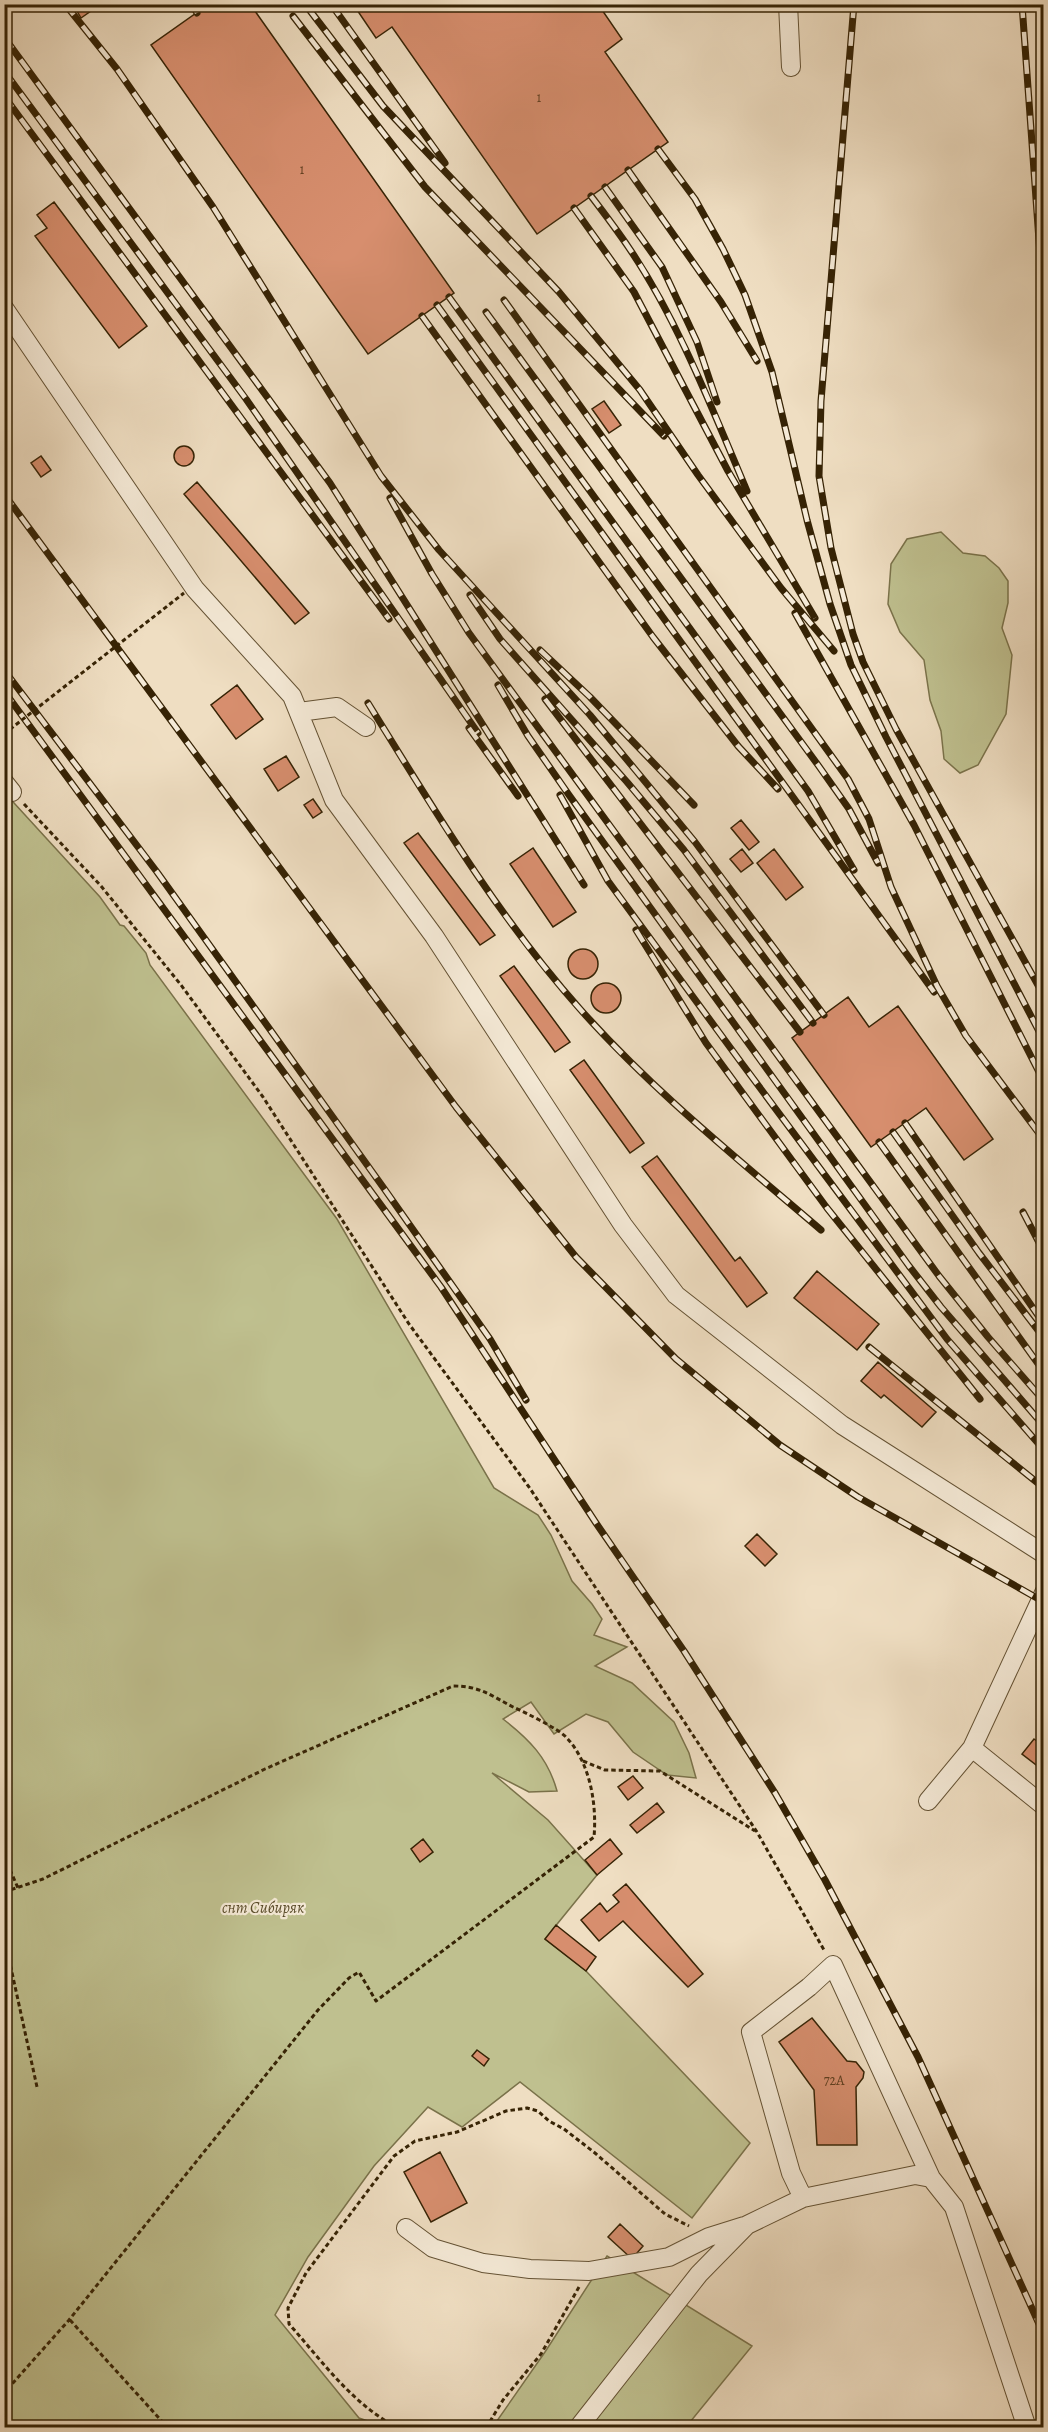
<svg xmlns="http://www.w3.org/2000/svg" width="1048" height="2432" viewBox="0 0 1048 2432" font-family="Alegreya,serif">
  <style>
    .green { fill: #bfc08f; stroke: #7a724a; stroke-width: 1.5 }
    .building { fill: #d78e6e; stroke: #362305; stroke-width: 1.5 }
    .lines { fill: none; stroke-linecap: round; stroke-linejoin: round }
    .minor-casing { stroke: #645234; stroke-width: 20 }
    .path { stroke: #362305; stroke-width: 3; stroke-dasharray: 4.5 3; stroke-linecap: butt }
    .minor { stroke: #f5ead7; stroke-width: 18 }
    .rail-casing { stroke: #362305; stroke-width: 7 }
    .rail { stroke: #f5ead7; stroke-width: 4.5; stroke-dasharray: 14; stroke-linecap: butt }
    .path-bridge { stroke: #362305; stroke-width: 3; stroke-dasharray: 4.5 3; stroke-linecap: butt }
    .labels { text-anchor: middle; stroke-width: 4.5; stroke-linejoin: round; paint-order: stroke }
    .number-label { font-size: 14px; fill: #5e3e1f }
    .park-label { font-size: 16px; font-style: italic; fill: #584a28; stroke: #f5ead7 }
  </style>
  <rect width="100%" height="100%" fill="#efdec2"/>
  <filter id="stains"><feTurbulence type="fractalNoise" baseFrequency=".00333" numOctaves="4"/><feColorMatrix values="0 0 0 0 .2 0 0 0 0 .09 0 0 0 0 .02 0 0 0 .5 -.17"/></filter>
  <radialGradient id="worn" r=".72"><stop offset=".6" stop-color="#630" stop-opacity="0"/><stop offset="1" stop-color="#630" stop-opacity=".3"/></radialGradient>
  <path class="green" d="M941 532 963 553 985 556 999 568 1008 581V603L1002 628 1012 655 1006 714 978 765 960 773 944 759 941 731 930 700 924 660 900 632 888 604 891 564 907 539Z
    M4 792 100 897 120 925 124 926 146 953 150 965 337 1219 494 1488 538 1515 551 1535 572 1581 592 1604 602 1619 594 1635 627 1647 595 1666 632 1683 674 1722 689 1753 696 1778 667 1775 633 1752 608 1722 586 1714 554 1734 531 1702 503 1719C529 1739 548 1758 557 1791L529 1792 492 1773 548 1820 597 1875 545 1939 586 1971 750 2143 692 2218 520 2082 462 2127 428 2107 374 2166 308 2257 275 2315 359 2418 385 2427H5Z
    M607 2256 752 2346 686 2427 492 2428 545 2352Z"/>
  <path class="building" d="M73 4H101L81 18Z
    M209 4H250L454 293 368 354 151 45Z
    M353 4H598L622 39 605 52 668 142 537 234 392 27 376 38Z
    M54 202 147 326 119 348 35 236 47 228 37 215Z
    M604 401 621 425 609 433 592 409Z
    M174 456a10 10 0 1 1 20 0a10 10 0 1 1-20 0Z
    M41 456 51 470 41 477 31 463Z
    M197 482 309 613 295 624 184 494Z
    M237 685 263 719 236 739 211 705Z
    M286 756 299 777 278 791 264 769Z
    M313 799 322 812 313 818 304 805Z
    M741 820 759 842 749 850 731 828Z
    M418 833 495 935 480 945 404 843Z
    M533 848 576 912 553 927 510 864Z
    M742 849 753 863 741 872 730 859Z
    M774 849 803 887 786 900 757 863Z
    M568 964a15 15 0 1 1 30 0a15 15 0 1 1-30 0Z
    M514 966 570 1042 555 1052 500 976Z
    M591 998a15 15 0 1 1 30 0a15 15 0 1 1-30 0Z
    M848 997 869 1027 898 1006 993 1139 964 1160 926 1108 871 1147 792 1038Z
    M584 1060 644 1143 630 1153 570 1070Z
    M657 1156 735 1261 740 1257 767 1293 747 1307 642 1167Z
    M817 1271 879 1324 857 1350 794 1298Z
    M878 1362 936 1412 922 1427 884 1395 881 1398 861 1381Z
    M757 1534 777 1554 765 1566 745 1546Z
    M1034 1739 1044 1746V1771L1022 1754Z
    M633 1776 643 1788 628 1800 618 1787Z
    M657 1803 664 1812 637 1833 630 1825Z
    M423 1839 433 1852 420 1862 411 1849Z
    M610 1839 622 1854 597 1875 585 1860Z
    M626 1884 703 1974 688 1987 623 1921 599 1941 581 1920 600 1903 607 1912 619 1902 613 1895Z
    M556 1925 596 1957 586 1971 545 1939Z
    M812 2018 847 2061 856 2062 864 2072 863 2078 856 2087 857 2145H817L814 2090 779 2042Z
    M477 2050 489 2059 484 2066 472 2056Z
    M440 2152 467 2203 431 2222 404 2172Z
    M620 2224 643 2246 632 2259 608 2237Z"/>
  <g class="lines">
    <defs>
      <path id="minor" d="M788 4 791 67
        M4 308 195 589 292 696 334 800 434 936 623 1225 676 1295 842 1425 1044 1554
        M299 712 337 707 366 727
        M4 782 12 792
        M972 1748 1044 1593
        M928 1801 972 1748 1044 1806
        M803 2198 791 2173 751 2032 809 1987 833 1965 931 2178
        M406 2228 433 2248 483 2263 530 2269 589 2271 669 2257 709 2237 744 2226
        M578 2428 699 2274 747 2225 803 2198 915 2175 931 2178 954 2207 1027 2428"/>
    </defs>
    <use href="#minor" class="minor-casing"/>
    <path class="path" d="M24 804 101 886 181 985 263 1097 409 1324 529 1487 757 1832 824 1950
      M583 1761 605 1770 660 1771 755 1831
      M4 1856 18 1888
      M4 1892 43 1879 265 1769 453 1686C480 1686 490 1695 513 1707 526 1713 557 1728 566 1737 590 1762 597 1804 594 1837L376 2001 359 1972 349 1978 318 2010 69 2320 4 2393
      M4 1936 37 2087
      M70 2320 168 2428
      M398 2428C352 2404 323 2362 289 2324L288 2308 306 2273 394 2156 415 2141 457 2132 506 2111 527 2108 538 2111 549 2121 564 2129 595 2153 665 2214 689 2226
      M486 2428 503 2400 541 2354 579 2287"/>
    <use href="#minor" class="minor"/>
    <defs>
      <path id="rail" d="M65 4 117 69 213 207 381 476 439 550 590 715 695 842 824 1015
        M192 4 197 13
        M331 4 445 163
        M854 4 821 401 819 476 831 548 853 634 863 662 896 729 1044 996
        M1022 4 1044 310
        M1043 4 1044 14
        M308 8 383 106 559 292 640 390 698 475 781 588 834 651
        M293 16 425 187 664 436
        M4 37 330 483 584 885
        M4 71 246 399 478 733
        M4 96 389 619
        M658 149 695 199 723 249 745 295 772 372 807 520 830 604 851 665 886 737 1044 1041
        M628 170 721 302 757 361
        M605 187 662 267 697 342 717 402
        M591 196C604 213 617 230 629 248 678 320 713 411 747 491
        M574 208 634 292 728 471 815 618
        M449 297 808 791 854 870
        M504 300 848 779 869 819 891 887 937 986 966 1036 1044 1140
        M437 305 934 992
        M486 312 818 765 849 809 878 863
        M422 316 653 637 738 746 778 789
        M4 494 456 1107 576 1257 676 1359 780 1445 858 1497 1044 1602
        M390 498 432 574 469 633 939 1276 988 1337 1044 1401
        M470 595 500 639 627 782 684 850 813 1023
        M795 613 914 825 1044 1082
        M540 650 590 697 694 805
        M4 670 157 872 383 1187 490 1339 526 1400
        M498 685 528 736 569 795 909 1266 941 1307 1044 1426
        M4 691 441 1287 596 1523 684 1651 775 1793 825 1880 918 2057 1044 2335
        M545 699 800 1032
        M368 703C433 808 498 917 580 1009 653 1091 738 1159 821 1230
        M469 728 518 796
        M560 795 608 881 743 1065 947 1339 1044 1450
        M636 930 706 1043 827 1208 980 1399
        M905 1123 1044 1324
        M893 1132 979 1253 1044 1338
        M879 1142 1044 1372
        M1023 1212 1044 1252
        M869 1347 1044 1488"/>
    </defs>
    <use href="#rail" class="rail-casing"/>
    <use href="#rail" class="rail"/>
    <path class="path-bridge" d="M4 734 184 593"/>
  </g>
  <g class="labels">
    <g class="number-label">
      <text x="539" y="102">1</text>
      <text x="302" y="174">1</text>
      <text x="834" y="2085">72А</text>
    </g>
    <g class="park-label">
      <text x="263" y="1913">снт Сибиряк</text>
    </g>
  </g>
  <rect width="1048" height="2432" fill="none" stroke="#efdec2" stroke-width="24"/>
  <rect x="6" y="6" width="1036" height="2420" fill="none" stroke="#362305" stroke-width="3"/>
  <rect x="12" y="12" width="1024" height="2408" fill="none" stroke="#362305" stroke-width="1.5"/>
  <rect width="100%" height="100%" filter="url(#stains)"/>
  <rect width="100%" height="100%" fill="url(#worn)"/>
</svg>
